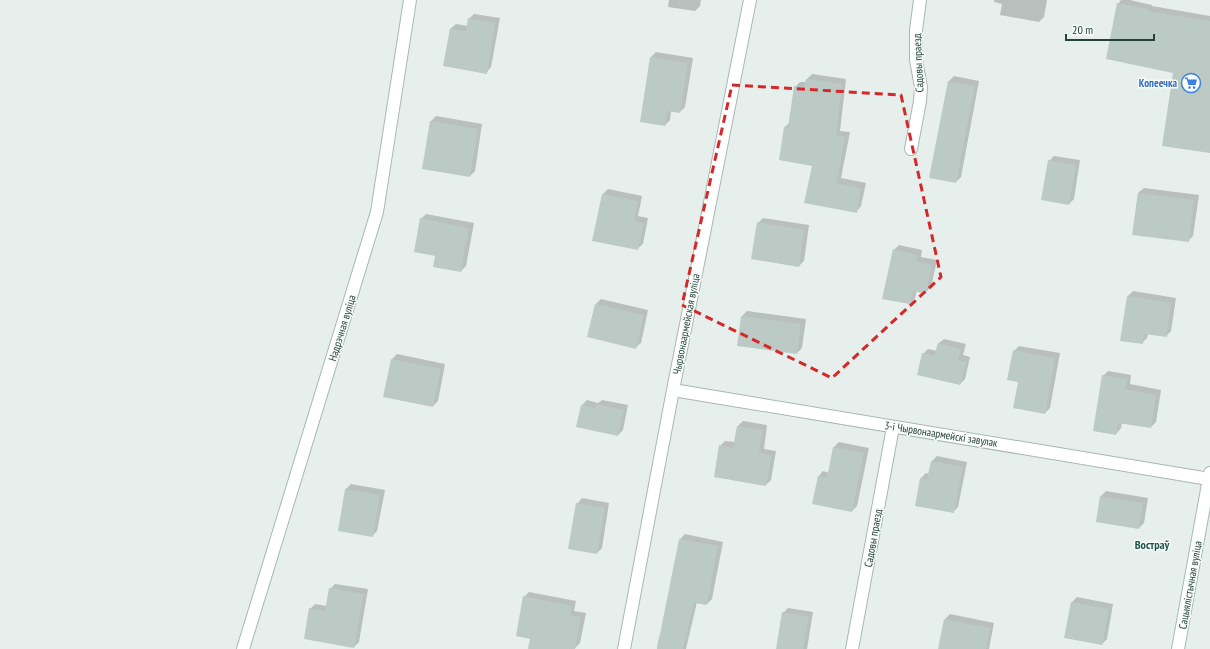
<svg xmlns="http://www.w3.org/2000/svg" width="1210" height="649" viewBox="0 0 1210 649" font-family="'PT Sans Narrow',sans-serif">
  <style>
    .shadow { fill: #0003 }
    .building { fill: #bbcac4 }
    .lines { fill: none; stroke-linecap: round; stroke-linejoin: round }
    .street-casing { stroke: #a8b8b2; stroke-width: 14 }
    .secondary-casing { stroke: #a4bbb3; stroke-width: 14 }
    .street { stroke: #fff; stroke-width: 12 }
    .secondary { stroke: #fff; stroke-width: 12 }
    .marked { fill: none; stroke: #d62828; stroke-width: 3; stroke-dasharray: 8 5; stroke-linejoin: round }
    .labels { text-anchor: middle; stroke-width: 3; stroke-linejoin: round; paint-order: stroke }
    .street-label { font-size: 11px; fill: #24423a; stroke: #f7fbf9 }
    .shop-label { font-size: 11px; font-weight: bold; fill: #366cbe; stroke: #f7fbf9; text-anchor: end }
    .neighbourhood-label { font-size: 12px; font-weight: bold; fill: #1f5548; stroke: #f7fbf9 }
  </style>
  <rect width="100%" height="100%" fill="#e6efeb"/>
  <path class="shadow" d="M669 0H701L700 6 695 11 668 7Z
    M994 0H1047L1044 17 1039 22 1000 15 1002 4 994 2Z
    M1121 0H1130L1152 5V6L1210 16V152L1174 72 1118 4Z
    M474 14 500 18 491 67 486 73 445 65 450 29 456 24 468 26 469 19Z
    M656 52 693 58 685 107 680 112 671 111 670 120 665 125 651 57Z
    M812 74 846 79 840 131 850 132 841 178 866 183 861 206 856 212 813 165 785 127 789 123 795 87 800 82H806L807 79Z
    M954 76 979 81 961 177 956 182 930 177 949 81Z
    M436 116 482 124 475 171 470 176 423 168 431 121Z
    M1054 156 1080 160 1074 199 1069 204 1049 161Z
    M1144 188 1199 195 1193 236 1188 241 1133 234 1138 193Z
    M608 189 642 196 638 216 648 218 643 244 637 249 603 194Z
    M426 214 474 223 466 266 461 271 436 256 421 219Z
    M763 218 809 225 804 261 799 266 758 223Z
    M899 245 922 250 921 257 937 260 931 287 926 292 917 290 915 298 910 303 894 250Z
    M1133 291 1176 298 1171 331 1166 336 1148 334 1147 338 1142 343 1128 296Z
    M601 299 648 310 641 343 635 348 596 304Z
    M747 311 806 319 802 348 797 353 742 316Z
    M944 339 966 344 963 355 970 357 965 379 960 384 923 354 928 349 937 351 938 344Z
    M1019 346 1060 353 1050 408 1045 413 1019 381 1014 351Z
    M397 354 445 364 438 401 433 406 392 359Z
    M1108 371 1131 375 1130 384 1161 390 1156 422 1151 427 1122 423 1121 428 1116 434 1103 376Z
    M587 400 598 403 602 400 628 405 623 430 618 435 582 405Z
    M743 421 767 425 764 449 776 451 771 480 766 485 720 446 725 441 735 442 738 426Z
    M839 442 869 448 857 506 852 511 818 477 823 471 829 473 834 447Z
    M937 456 967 462 958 507 953 512 921 478 926 473 930 474 932 461Z
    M351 484 385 490 377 531 372 536 339 530 346 489Z
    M1106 491 1148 498 1144 523 1139 528 1097 521 1101 496Z
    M582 498 609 503 602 548 597 553 577 504Z
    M685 534 723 542 712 599 707 604 697 602 686 649H657L659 637 661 636 680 539Z
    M335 584 368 589 359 642 354 647 310 609 315 604 327 606 330 589Z
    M529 592 576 601 574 611 586 613 580 643 575 648 569 649H529L531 638 524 597Z
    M1077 597 1113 604 1107 639 1102 644 1065 637 1072 602Z
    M788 608 813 612 807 649H777L783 613Z
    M950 614 994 623 989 649H939L945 619Z"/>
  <path class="building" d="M1117 3 1148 9 1147 11 1210 21V153L1162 146 1173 73 1106 59Z
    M468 18 495 23 487 74 443 66 450 29 466 31Z
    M650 57 688 63 680 113 667 111 665 126 640 122Z
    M806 79 842 84 836 135 845 137 837 183 861 188 857 213 804 203 812 166 779 160 784 127 788 128 794 86 804 87Z
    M948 81 975 86 956 183 929 178Z
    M430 121 478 129 470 177 422 169Z
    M1048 160 1076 165 1069 205 1041 200Z
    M1138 193 1194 200 1189 242 1132 235Z
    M602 194 638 201 634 221 644 223 638 250 592 241Z
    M420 218 469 228 461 272 433 267 435 256 414 252Z
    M757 222 804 230 799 267 751 259Z
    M893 249 918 255 916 261 932 265 926 294 913 291 910 304 882 299Z
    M1127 296 1171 303 1167 337 1144 334 1143 344 1120 341Z
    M595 304 644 315 636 349 587 337Z
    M741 316 801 324 797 354 737 346Z
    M938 343 961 349 958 360 966 362 960 385 917 375 922 353 934 356Z
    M1013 350 1055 358 1045 414 1013 408 1018 382 1007 380Z
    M391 359 441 369 433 407 383 397Z
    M1102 375 1127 379 1125 389 1156 395 1151 428 1118 423 1116 435 1093 431Z
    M596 404 624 410 618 436 576 427 581 405 595 408Z
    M737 426 763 430 759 453 772 455 766 486 714 477 719 445 733 448Z
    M833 447 864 453 852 512 812 504 818 476 827 478Z
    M931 461 963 467 954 513 915 506 920 478 927 479Z
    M345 489 380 495 373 537 338 531Z
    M1100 496 1143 503 1139 529 1096 522Z
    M576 503 605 508 597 554 568 549Z
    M679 539 718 546 707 605 694 603 683 649H657Z
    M329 588 364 594 354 648 304 639 309 608 325 611Z
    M523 596 572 606 570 615 581 617 575 649H528L530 639 516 636Z
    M1071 602 1109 609 1102 645 1064 638Z
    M782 612 809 617 803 649H776Z
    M944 619 990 628 986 649H938Z"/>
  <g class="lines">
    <defs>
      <path id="street" d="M911 149 920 101 921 87 916 60V30L920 0
        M673 390 1209 479
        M243 649 377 212 410 0
        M624 649 673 390 750 0
        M852 649 893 427"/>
      <path id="secondary" d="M1178 649 1210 473"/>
    </defs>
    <use href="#street" class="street-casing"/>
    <use href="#secondary" class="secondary-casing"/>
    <use href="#street" class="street"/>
    <use href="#secondary" class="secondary"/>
  </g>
  <path class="marked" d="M732 85 901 95 941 277 832 378 682 305Z"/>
  <defs>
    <symbol id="supermarket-ring" viewBox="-11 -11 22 22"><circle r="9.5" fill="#f7fbf9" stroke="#3f7fe0" stroke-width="1.5"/><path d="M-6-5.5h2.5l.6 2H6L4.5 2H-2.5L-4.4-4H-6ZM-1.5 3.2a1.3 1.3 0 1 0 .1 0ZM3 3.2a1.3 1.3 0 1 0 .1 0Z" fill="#3f7fe0"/></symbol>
  </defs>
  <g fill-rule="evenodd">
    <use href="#supermarket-ring" x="1180" y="72" width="22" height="22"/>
  </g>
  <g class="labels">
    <g class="street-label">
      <text transform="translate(918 63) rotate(-93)" y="4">Садовы праезд</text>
      <text transform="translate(686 324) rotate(-79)" y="4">Чырвонаармейская вуліца</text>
      <text transform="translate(342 328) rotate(-73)" y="4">Надрэчная вуліца</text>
      <text transform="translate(941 434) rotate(9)" y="4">3-і Чырвонаармейскі завулак</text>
      <text transform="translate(873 538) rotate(-80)" y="4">Садовы праезд</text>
      <text transform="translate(1190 585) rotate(-80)" y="4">Сацыялістычная вуліца</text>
    </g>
    <g class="shop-label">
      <text x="1177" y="87">Копеечка</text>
    </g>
    <g class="neighbourhood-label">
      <text x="1152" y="549">Востраў</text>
    </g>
  </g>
  <path d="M1066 34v6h88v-6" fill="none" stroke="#24423a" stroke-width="2"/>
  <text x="1072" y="34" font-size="12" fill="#24423a" stroke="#f7fbf9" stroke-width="3" paint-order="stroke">20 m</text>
</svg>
